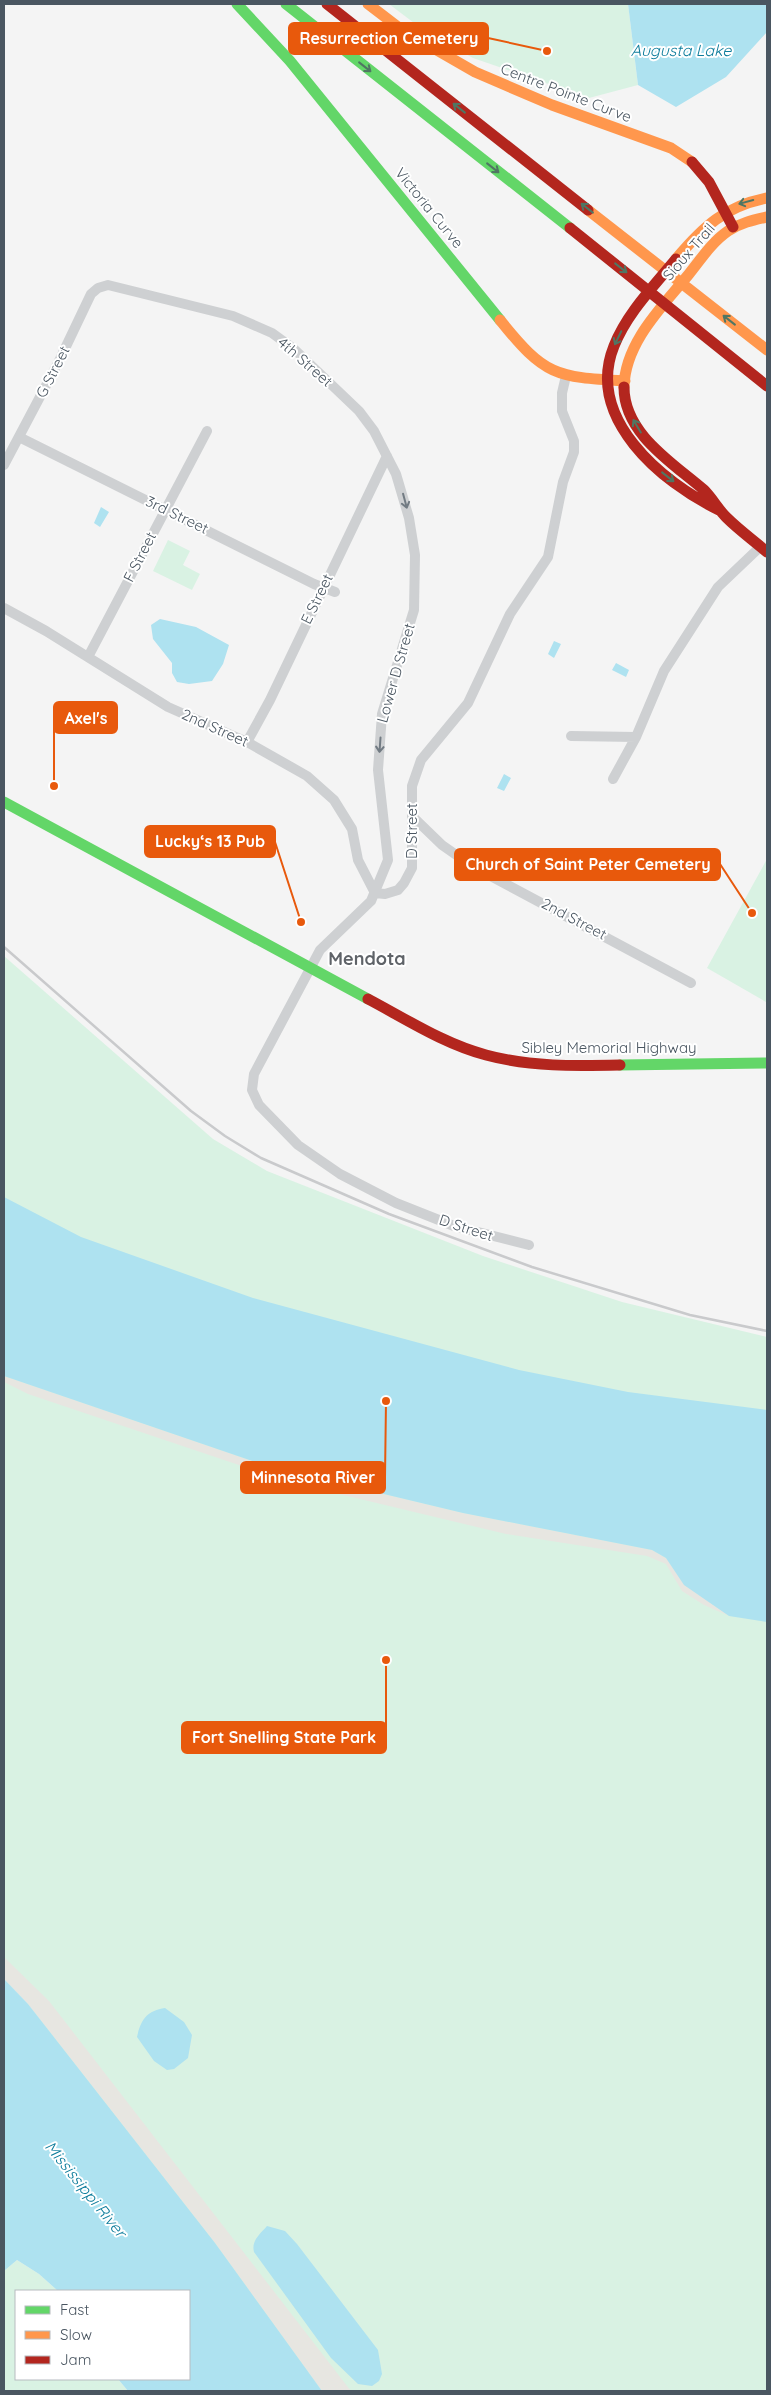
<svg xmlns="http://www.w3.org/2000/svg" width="771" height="2395" viewBox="0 0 771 2395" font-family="Quicksand,sans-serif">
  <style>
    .green { fill: #d9f2e3 }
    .sand { fill: #e7e6e1 }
    .water { fill: #aee2f0 }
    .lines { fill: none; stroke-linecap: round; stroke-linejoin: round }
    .street { stroke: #ced0d2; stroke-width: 10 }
    .fast { stroke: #63d668; stroke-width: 11 }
    .slow { stroke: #ff974d; stroke-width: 11 }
    .jam { stroke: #b3261e; stroke-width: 11 }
    .rail { stroke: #c9cacc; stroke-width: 2.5 }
    .oneway { stroke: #507663 }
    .oneway2 { stroke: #727b83 }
    .labels { text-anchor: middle; stroke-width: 4; stroke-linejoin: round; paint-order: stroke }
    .street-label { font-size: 15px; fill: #4a5661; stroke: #fff }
    .water-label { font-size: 16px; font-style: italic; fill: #0c7c9b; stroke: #fff }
    .quarter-label { font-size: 18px; font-weight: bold; fill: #5f6368; stroke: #fff }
    .leader { fill: none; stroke: #e8590c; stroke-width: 2 }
    .callout-dot { fill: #e8590c; stroke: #fff; stroke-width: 2 }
    .callout { fill: #e8590c; stroke: #e8590c; stroke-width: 2 }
    .callout-label { font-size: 16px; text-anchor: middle; font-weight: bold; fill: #fff }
  </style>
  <rect width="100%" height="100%" fill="#f4f4f4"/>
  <path class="green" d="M389 4H628L638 85 589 98 473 58 422 29Z
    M168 540 190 551 183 565 200 574 192 590 153 571Z
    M767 859V1002H766L707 968Z
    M4 956 213 1139 267 1171 483 1256 622 1302 767 1337V2391H322L28 2004 4 1979Z
    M17 2260 39 2274 58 2291H16V2379H118L128 2391H4V2271Z"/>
  <path class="sand" d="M4 1376 267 1466 463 1513 652 1550 666 1558 685 1585 729 1616 704 1605 682 1591 666 1564 647 1556 506 1534 289 1482 28 1394 4 1382Z
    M4 1957 49 2001 351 2391H322L215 2243 28 2004 4 1979Z"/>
  <path class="water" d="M628 4H767V32L726 77 676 107 638 85Z
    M101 507 109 512 100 527 94 523Z
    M160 619 196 627 229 645 223 664 212 681 189 684 177 682 172 673V663L153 639 151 625Z
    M554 641 561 644 554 658 548 654Z
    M616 663 629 670 626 677 612 670Z
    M504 774 511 778 504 791 497 788Z
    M4 1197 81 1237 253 1298 519 1370 628 1392 767 1410V1622L729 1616 684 1585 666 1558 652 1550 463 1513 267 1466 4 1376Z
    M4 1979 28 2004 215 2243 322 2391H128L118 2379H189V2291H58L39 2274 17 2260 4 2271Z
    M165 2008 184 2022 192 2035 188 2058 174 2069 167 2070 154 2061 137 2037C141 2019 147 2011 165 2008Z
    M267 2226 285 2231 297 2244 378 2350 382 2374 379 2381 372 2386 358 2384 331 2358 254 2252C251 2241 260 2234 267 2226Z"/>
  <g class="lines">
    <path class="street" d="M19 437 314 584 335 592
      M4 465 60 359 91 294 98 288 108 285 233 316 272 333 294 349 359 411 374 431 396 474 409 518 415 555 414 610 382 714 378 770 388 860 371 901 320 950 254 1074 252 1090 259 1105 298 1145 340 1174 396 1203 454 1226 529 1245
      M4 608 46 631 168 707 247 742 307 776 334 800 352 829 358 860 375 893
      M88 657 207 431
      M571 736 636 737
      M247 742 270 700 387 456
      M613 779 636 737 664 671 718 587 761 546
      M412 816 442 845 472 866 691 983
      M375 893 385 894 398 890 404 883 412 868V786L421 760 468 703 510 614 548 557 563 482 574 452V441L562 411V393L566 376"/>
    <path class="fast" d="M237 4 290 61 500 320
      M286 4 570 228
      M4 802 368 999
      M620 1065 767 1063"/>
    <path class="slow" d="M368 4 402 30 475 72 552 105 671 148 692 162
      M588 210 767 350
      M676 259C703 227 725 206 767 198
      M500 320C545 376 555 377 625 381
      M624 387C625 342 663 306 689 274 701 259 712 242 728 231 740 223 753 220 767 217"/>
    <path class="jam" d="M327 4 588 210
      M692 162 709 182 733 227
      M570 228 767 386
      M676 259C654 286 627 313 614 346 585 418 661 482 719 510
      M624 387C624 434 673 463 704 490 712 498 718 509 726 517 739 530 753 540 767 552
      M368 999C406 1019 444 1044 486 1055 530 1067 575 1066 620 1065"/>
    <path class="rail" d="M4 947 191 1111 225 1136 261 1158 389 1214 532 1267 690 1315 767 1331"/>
  </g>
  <defs><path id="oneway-shaft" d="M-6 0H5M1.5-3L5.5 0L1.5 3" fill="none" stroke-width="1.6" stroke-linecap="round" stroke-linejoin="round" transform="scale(1.25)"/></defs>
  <g class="oneway">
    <use href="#oneway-shaft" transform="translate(365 67) rotate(38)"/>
    <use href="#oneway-shaft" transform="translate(459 108) rotate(-142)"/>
    <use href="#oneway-shaft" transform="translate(493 168) rotate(38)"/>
    <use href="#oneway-shaft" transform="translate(746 202) rotate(165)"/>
    <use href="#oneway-shaft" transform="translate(587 208) rotate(-142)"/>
    <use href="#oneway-shaft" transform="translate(621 268) rotate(38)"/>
    <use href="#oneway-shaft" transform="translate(729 320) rotate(-142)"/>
    <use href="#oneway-shaft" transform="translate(618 338) rotate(116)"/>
    <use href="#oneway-shaft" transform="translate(637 426) rotate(-121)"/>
    <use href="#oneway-shaft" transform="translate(668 477) rotate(38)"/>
  </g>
  <g class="oneway2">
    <use href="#oneway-shaft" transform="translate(405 501) rotate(75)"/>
    <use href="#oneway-shaft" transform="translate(380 745) rotate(94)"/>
  </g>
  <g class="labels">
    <g class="street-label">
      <text transform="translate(566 93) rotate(21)" y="5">Centre Pointe Curve</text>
      <text transform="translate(429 208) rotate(51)" y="5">Victoria Curve</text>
      <text transform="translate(689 252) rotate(-49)" y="5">Sioux Trail</text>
      <text transform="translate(305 362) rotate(41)" y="5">4th Street</text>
      <text transform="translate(53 372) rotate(-63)" y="5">G Street</text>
      <text transform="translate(177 515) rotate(26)" y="5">3rd Street</text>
      <text transform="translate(140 557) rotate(-63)" y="5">F Street</text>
      <text transform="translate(317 599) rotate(-64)" y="5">E Street</text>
      <text transform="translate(396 673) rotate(-74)" y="5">Lower D Street</text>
      <text transform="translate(215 728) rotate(24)" y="5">2nd Street</text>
      <text transform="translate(412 831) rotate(-90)" y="5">D Street</text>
      <text transform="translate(574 919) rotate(28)" y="5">2nd Street</text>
      <text x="609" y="1053">Sibley Memorial Highway</text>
      <text transform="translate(466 1228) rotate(18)" y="5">D Street</text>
    </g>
    <g class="water-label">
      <text x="681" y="56">Augusta Lake</text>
      <text transform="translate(86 2189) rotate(51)" y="6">Mississippi River</text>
    </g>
    <g class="quarter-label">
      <text x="367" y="965">Mendota</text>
    </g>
  </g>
  <path class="leader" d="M547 51L488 38M54 786L54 718M301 922L275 842M752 913L720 864M386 1401L385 1477M386 1660L386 1737"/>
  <g class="callout-dot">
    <circle cx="547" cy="51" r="5"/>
    <circle cx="54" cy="786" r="5"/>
    <circle cx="301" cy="922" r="5"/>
    <circle cx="752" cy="913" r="5"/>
    <circle cx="386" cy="1401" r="5"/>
    <circle cx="386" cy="1660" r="5"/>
  </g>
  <g class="callout">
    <rect x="289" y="23" width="199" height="31" rx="5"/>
    <rect x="54" y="702" width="63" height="31" rx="5"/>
    <rect x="145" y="826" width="130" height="31" rx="5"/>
    <rect x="455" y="849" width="265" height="31" rx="5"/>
    <rect x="241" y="1462" width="144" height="31" rx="5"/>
    <rect x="182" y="1722" width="204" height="31" rx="5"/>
  </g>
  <g class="callout-label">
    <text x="389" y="44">Resurrection Cemetery</text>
    <text x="86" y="724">Axel's</text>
    <text x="210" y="847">Lucky‘s 13 Pub</text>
    <text x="588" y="870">Church of Saint Peter Cemetery</text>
    <text x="313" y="1483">Minnesota River</text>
    <text x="284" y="1743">Fort Snelling State Park</text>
  </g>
  <rect width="771" height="2395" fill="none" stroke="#4a5661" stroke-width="10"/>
  <rect x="15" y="2290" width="175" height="90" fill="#ffffff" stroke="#b7bbc0"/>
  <rect x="25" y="2306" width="25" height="8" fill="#63d668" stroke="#b7bbc0"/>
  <text x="60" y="2315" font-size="15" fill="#4a5661">Fast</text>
  <rect x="25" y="2331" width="25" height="8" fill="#ff974d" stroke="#b7bbc0"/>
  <text x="60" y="2340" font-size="15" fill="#4a5661">Slow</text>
  <rect x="25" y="2356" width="25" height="8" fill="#b3261e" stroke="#b7bbc0"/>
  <text x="60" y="2365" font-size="15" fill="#4a5661">Jam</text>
</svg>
